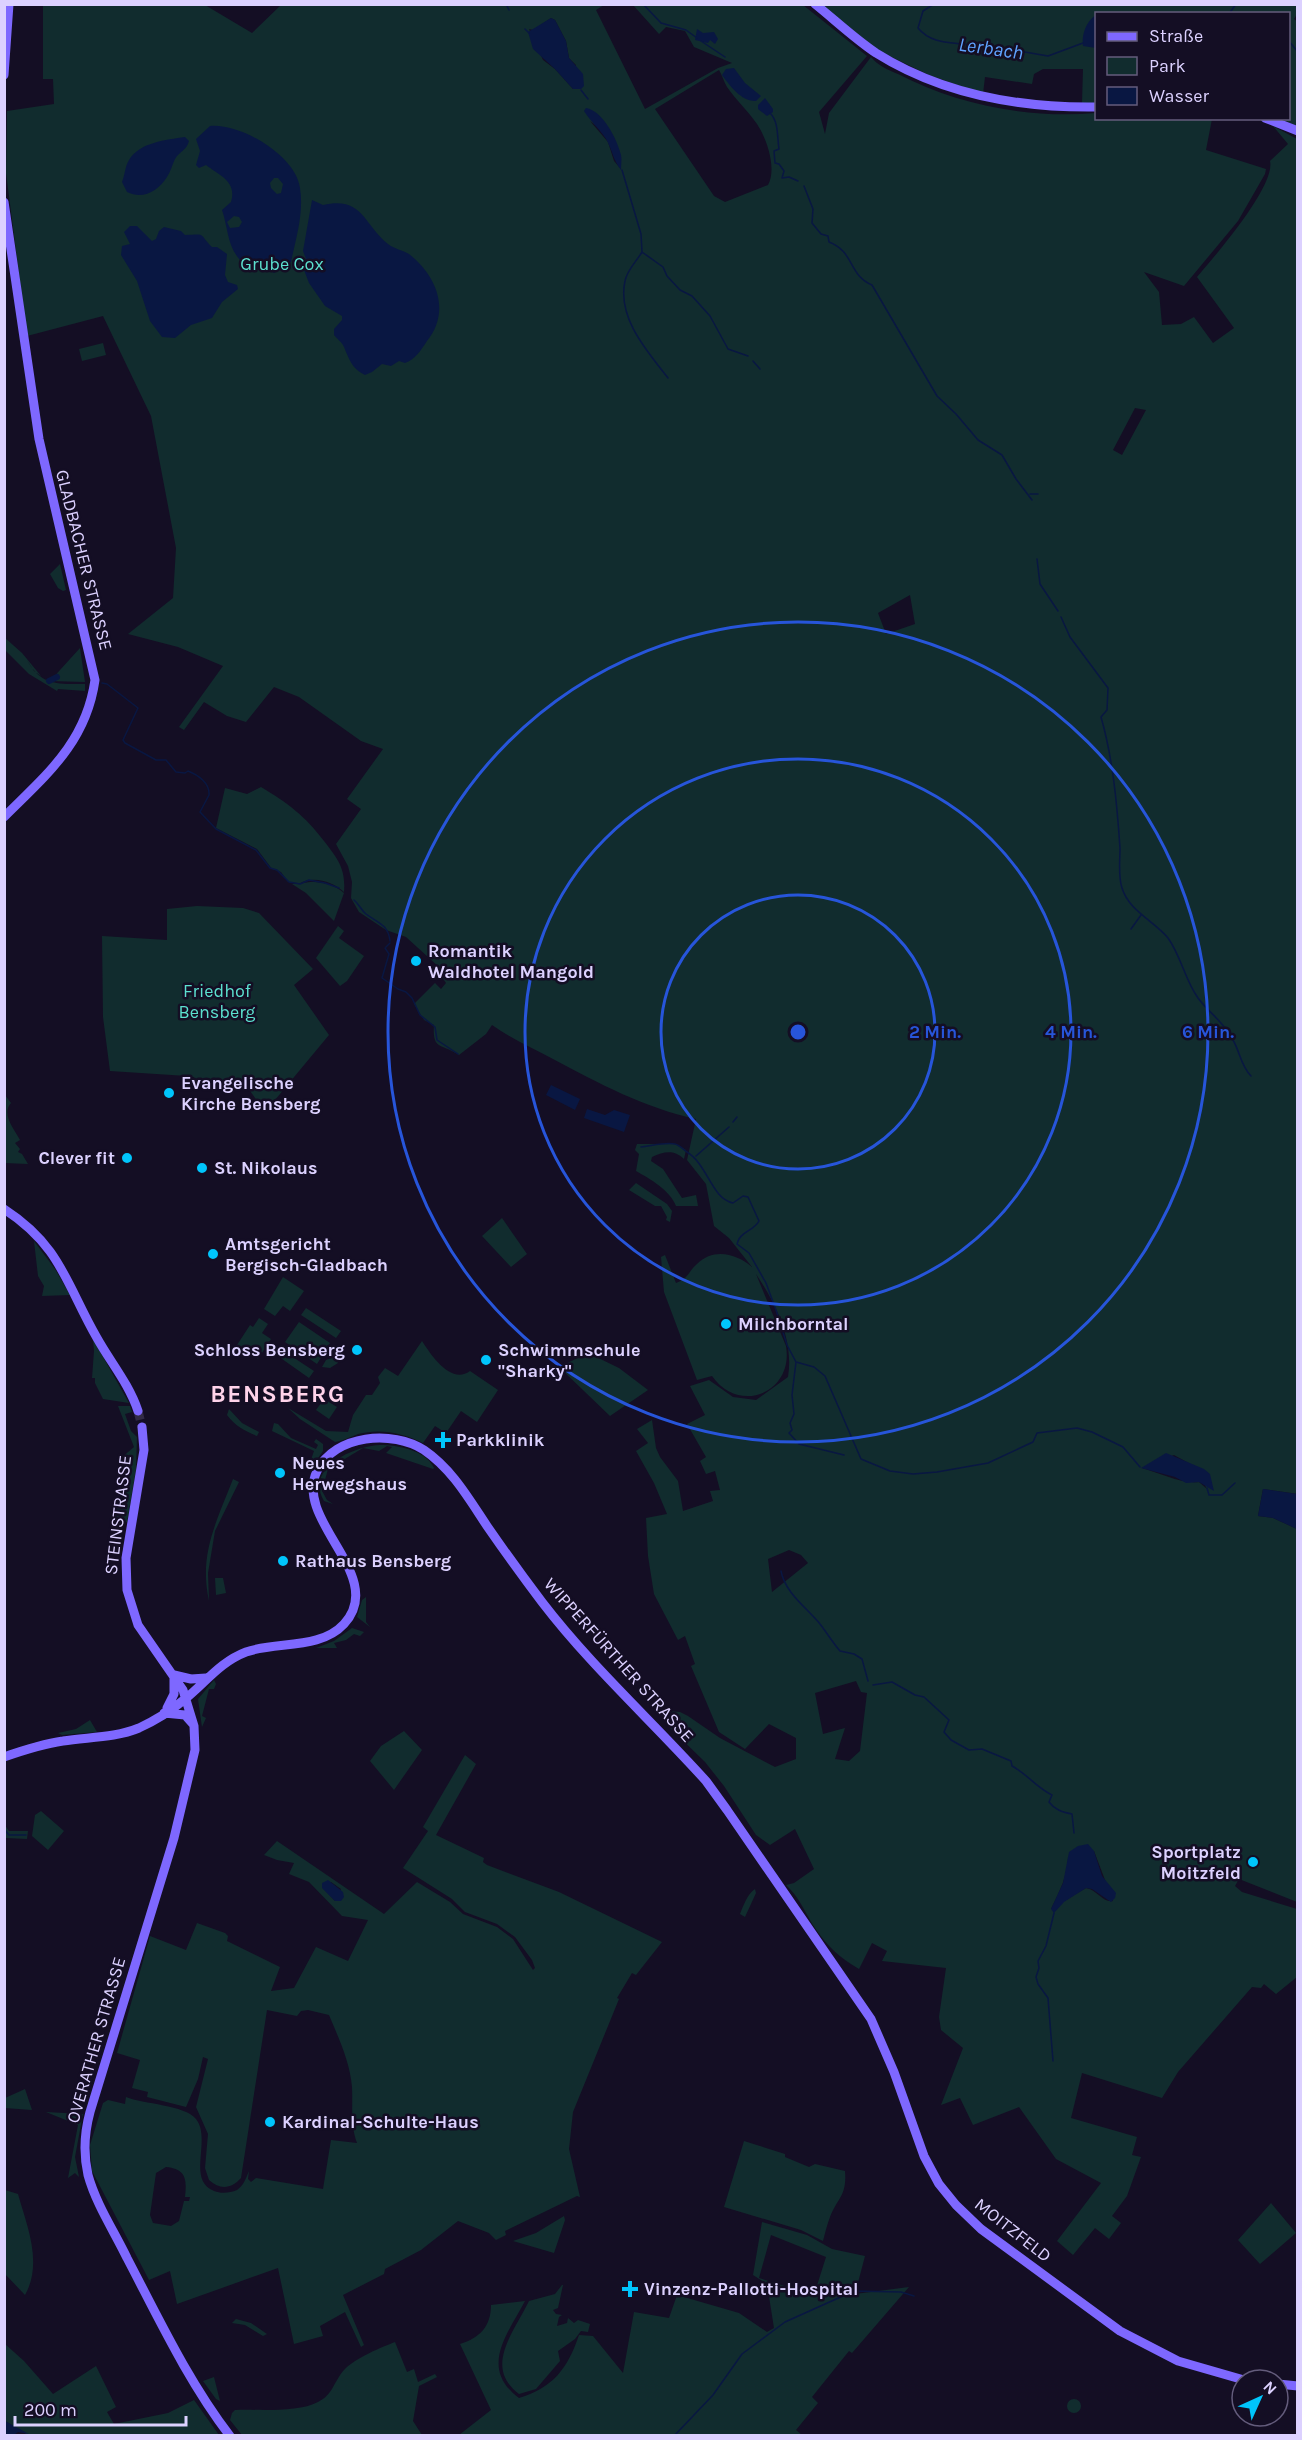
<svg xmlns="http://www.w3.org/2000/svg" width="1302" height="2440" viewBox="0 0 1302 2440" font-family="Karla,sans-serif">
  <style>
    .green { fill: #112c2e; fill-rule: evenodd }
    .water { fill: #091742; fill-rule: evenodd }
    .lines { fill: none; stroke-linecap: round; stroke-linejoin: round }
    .stream { stroke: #091742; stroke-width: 1.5 }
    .canal { stroke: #091742; stroke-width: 6 }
    .secondary-tunnel { stroke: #322b45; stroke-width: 9; stroke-dasharray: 9 4.5; stroke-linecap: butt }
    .secondary { stroke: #7e68ff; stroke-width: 9 }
    .ring { fill: none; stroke: #2755da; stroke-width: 3 }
    .poi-dot { fill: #00c5fc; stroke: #140e24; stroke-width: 2 }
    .labels { text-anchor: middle; stroke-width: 5; stroke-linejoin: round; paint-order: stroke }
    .park-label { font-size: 18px; fill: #5ce0cf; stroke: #140e24 }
    .street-label { font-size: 18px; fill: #dcd1ff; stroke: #140e24 }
    .poi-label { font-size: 18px; font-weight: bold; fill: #dcd1ff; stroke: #140e24; text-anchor: start }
    .water-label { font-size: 20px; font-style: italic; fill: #5fa2ff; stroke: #140e24 }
    .district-label { font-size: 24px; font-weight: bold; letter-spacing: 1.5px; fill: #ffd3ea; stroke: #140e24 }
    .centre { fill: #2755da; stroke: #140e24; stroke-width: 3 }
    .ring-label { font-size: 18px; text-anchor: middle; font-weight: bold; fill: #2755da; stroke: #140e24; stroke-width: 5; stroke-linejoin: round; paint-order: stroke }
  </style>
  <rect width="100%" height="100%" fill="#140e24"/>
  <path class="green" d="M43 5H205L252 33 281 5H604L596 10 645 109 718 68 732 63 694 47 685 31 666 27 659 34 633 5H803L867 56 819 112 825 134 829 113 871 57C877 65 888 70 898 74 957 105 1030 119 1096 113V118L1212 119 1206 150 1266 169 1265 174 1238 221 1184 286 1144 272 1159 292 1162 325 1181 324 1194 317 1213 343 1234 328 1197 277C1214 257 1276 186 1270 161L1288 144 1273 126 1297 139 1298 1494 1263 1489 1258 1516 1273 1518 1297 1529V1902L1239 1879 1235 1886 1242 1892 1297 1909V1977L1276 1994 1264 1984 1261 1988 1252 1987 1178 2072 1162 2098 1082 2073 1071 2118 1137 2137 1132 2155 1141 2157 1127 2196 1112 2216 1121 2223 1109 2239 1095 2228 1073 2255 1057 2241 1101 2183 1056 2159 1019 2107 973 2125 960 2098 941 2105 963 2048 941 2030 939 2017 946 1968 882 1961 887 1951 872 1943 859 1969C840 1958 827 1946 815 1928 805 1913 800 1898 786 1885L794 1883 814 1869 795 1829 770 1845 756 1835 724 1786 705 1762 667 1725V1711L680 1712 688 1716 720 1738 775 1767 796 1759V1738L769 1724 745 1749 719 1732 691 1666 695 1664 685 1636 678 1640 654 1594 648 1556 646 1518 667 1514 654 1483 636 1451 648 1443 637 1429 652 1420 656 1448 660 1457 678 1481 683 1511 713 1501 710 1491 720 1490 715 1471 706 1474 700 1461 706 1457 687 1424 705 1415 690 1386 709 1380 733 1397 756 1400 788 1377C794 1340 776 1304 756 1274L786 1346C794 1393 739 1415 712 1376L697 1380 664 1292 661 1257 665 1255 676 1283C688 1279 688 1272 697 1264 714 1247 737 1254 752 1267L729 1238 714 1226 706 1184 687 1160 696 1119C645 1108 598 1083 553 1059 532 1048 512 1039 492 1025L486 1034 459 1055C442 1043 432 1051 434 1025L424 1020 414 1004 435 983 441 989 446 983 438 971 440 968 406 937 386 930 359 912 351 898 352 882 348 866 336 844 361 809 347 799 383 749 361 741 299 697 274 687 246 722 227 716 204 702 184 730 179 727 223 666 178 647 128 634 173 598 176 548 151 416 103 316 27 336 6 173 7 111 54 104 53 79H43ZM551 18 555 20 566 41 569 58 576 65 573 89 555 69 543 60 529 29 533 30ZM719 70C722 75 724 82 727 87 736 100 748 111 757 124 767 139 777 169 768 185L725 202 714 196 655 109ZM590 121 614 139 621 169 614 161 608 142ZM1135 408 1146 410 1122 455 1113 450ZM910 595 915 624 886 634 878 613ZM1174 1455 1194 1466 1207 1489 1199 1482C1181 1484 1160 1473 1142 1468ZM789 1550 801 1555 808 1563 772 1592 768 1559ZM856 1681 861 1692 867 1693 860 1751 849 1761 835 1759 845 1728 823 1734 815 1693ZM1094 1851 1113 1901C1103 1903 1097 1890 1086 1888L1051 1909C1059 1892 1068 1876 1068 1857Z
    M821 5H1297V14L1294 19 1298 22 1297 126 1281 119 1288 118V14H1096V103H1082L1083 69H1043L1034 74 1032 84 985 77 983 94 929 75 877 50Z
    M103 343 106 355 82 361 79 349Z
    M60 564 66 590 63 591 58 588 50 574Z
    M4 637 22 653 41 676 34 671 27 660C41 686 58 684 85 684V691L58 689 57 691 29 674 5 650Z
    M80 648 85 682 50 681Z
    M261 787C288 803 305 816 324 841 337 858 346 868 344 892 333 882 313 875 299 884 315 880 331 882 344 893L334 921 306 893 292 884H297L288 882 281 872 272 869 257 849 216 828 225 788 247 794Z
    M197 906 243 908 259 913 313 969 294 985 329 1035 265 1112 248 1088 194 1085V1077L187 1076 110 1071 103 1017 102 936 167 940V909Z
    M338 926 344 931 339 938 364 956 347 981 340 986 316 958Z
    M5 1095 11 1103C1 1114 14 1129 20 1140L15 1143 20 1149 18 1152 22 1154 28 1164 5 1163Z
    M637 1144H676L686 1150 684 1159C673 1149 664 1152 652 1157L651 1161 663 1169 682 1198 696 1195 698 1206H676C670 1190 650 1179 636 1171L639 1154 635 1150Z
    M636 1183 667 1204 672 1211 670 1222 666 1220 667 1217 661 1206H655L629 1190Z
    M502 1218 527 1254 511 1267 482 1236Z
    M34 1241 55 1269 70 1295 42 1296 44 1286 38 1276Z
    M283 1277 304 1291 290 1311 283 1306 275 1316 264 1309Z
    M306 1308 341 1331 336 1338 301 1315Z
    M259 1318 268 1324 262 1333 271 1339 258 1359 237 1345 250 1325 253 1327Z
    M299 1322 330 1343 317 1364 285 1342Z
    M93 1339 129 1403 103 1399 95 1383V1378H92L94 1351Z
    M422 1341C431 1355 451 1385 470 1371L498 1390 477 1422 461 1411 446 1433 435 1426 423 1443C403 1433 380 1428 358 1434 350 1437 343 1441 335 1442L300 1419 288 1408 326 1431 348 1432 353 1415 366 1395H372L380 1383 378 1377 385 1368 398 1376Z
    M335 1347 340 1355 338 1363 330 1368 322 1367 326 1360 331 1358 330 1354Z
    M279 1348 314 1371 309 1378 275 1354Z
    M588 1353 619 1368 648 1390 610 1416 559 1367Z
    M324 1399 337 1407 329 1419 316 1410Z
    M118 1406H130L132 1412 125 1414 131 1431 137 1437 136 1470 127 1522 111 1526 124 1482 121 1458 134 1447Z
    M229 1409 242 1423 259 1432 257 1436C245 1431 235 1426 227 1415Z
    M274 1423 278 1424 291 1438 316 1449 318 1445 314 1442 316 1439 323 1444V1451L309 1471H307L314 1451 272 1431Z
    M380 1445C397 1445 426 1450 434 1468L433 1469 386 1453 392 1447 387 1446 379 1451 363 1448 328 1469 322 1491 327 1500 333 1504 324 1501C304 1468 354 1446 380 1445Z
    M233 1479 239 1482 215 1531 208 1573 209 1601C199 1555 215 1525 233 1479Z
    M215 1578H223L226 1593 216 1595Z
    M366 1597V1622L370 1627 357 1617 362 1600Z
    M352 1628 364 1632 360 1636 354 1634 346 1640 334 1643 337 1648H316L334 1641Z
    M214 1680 216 1684 214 1689H209L202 1716 206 1718 202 1727 198 1699Z
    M90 1720 97 1732 62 1735 58 1733 76 1729Z
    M404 1731 422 1750 394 1790 370 1761 381 1746Z
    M465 1755 476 1764 436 1835 484 1858 483 1862 487 1865 559 1892 662 1942 636 1975 632 1973 617 1998 619 1999 573 2112 569 2149 580 2197 577 2196 505 2231 506 2235 496 2240 489 2233 458 2221 421 2250 385 2269 384 2274 343 2295 364 2345 361 2347 345 2312 320 2326 323 2336 294 2344 278 2268 177 2304 170 2271 149 2280 92 2171 90 2145 103 2103 108 2100 125 2104 126 2097C143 2104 185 2105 196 2119 212 2139 186 2180 214 2191 221 2194 230 2193 237 2190 244 2185 246 2178 249 2171L248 2179 251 2182 256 2178 323 2189 331 2140 357 2143C350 2124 353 2107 352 2087 350 2062 339 2039 329 2015L308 2010 301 2011 297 2016 267 2010 241 2178C231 2189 220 2190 209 2180L205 2168 208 2134 196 2107 208 2059 203 2057 198 2079 186 2107 147 2097 148 2092 132 2088 140 2060 117 2053 150 1936 186 1950 197 1923 225 1933 228 1936 227 1941 280 1967 271 1991 294 1988 316 1947 348 1961 368 1920 342 1916 309 1882 289 1874 294 1863 277 1860 264 1855 277 1841 384 1914 417 1882 450 1902 463 1914 497 1927 513 1939 533 1970 535 1968 532 1960 515 1937 497 1924 465 1912 452 1899 403 1868 428 1831 423 1827ZM331 1882 341 1889 335 1901 322 1887ZM166 2167C186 2169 187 2179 185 2197H190L189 2201H184L179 2221 171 2226 153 2223 150 2215 156 2173Z
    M41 1811 64 1831 48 1850 32 1836 35 1815Z
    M4 1824 9 1831H28L27 1839 6 1838 5 1837Z
    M755 1889 756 1893 745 1917 740 1914C743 1906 748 1893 755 1889Z
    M25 2089 32 2110 5 2108V2098Z
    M46 2112 83 2114 75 2157 79 2177 75 2173 68 2178 78 2125Z
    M744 2141 785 2154V2157L809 2167 815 2164 845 2171C847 2196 838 2197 830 2217 827 2225 825 2233 823 2241L801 2230 724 2207Z
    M5 2190 18 2194C27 2226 43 2263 25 2295L5 2274Z
    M1271 2203 1296 2233 1260 2264 1238 2240Z
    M564 2216 565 2220 554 2253 513 2241 536 2233Z
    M762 2222 807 2235 832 2249 865 2256 855 2294 909 2287 852 2353 849 2351 812 2397 818 2403 796 2430 802 2435H459L491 2410 460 2344C480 2338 491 2326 491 2305L525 2301C507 2335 479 2368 519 2398 553 2388 568 2368 579 2335L593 2336 623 2373 634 2312 669 2318 677 2295 739 2313 767 2332 774 2328 767 2284 753 2275ZM771 2235 826 2257 814 2295 759 2278Z
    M562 2285H563L558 2308 553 2310 556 2314 562 2315 559 2317 557 2326 567 2323 568 2318 574 2323 578 2320 590 2324 588 2332 581 2331 575 2339 558 2351 560 2361 536 2389 519 2394C483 2367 514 2332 529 2301L555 2294Z
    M236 2319 251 2323 267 2334 263 2336 245 2325 232 2323Z
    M395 2342 407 2372 414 2369 418 2382 435 2374 437 2377 419 2386 413 2421 422 2435H242L230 2420 232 2413 235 2410C258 2409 298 2413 318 2402 333 2395 334 2381 344 2370 355 2358 382 2347 395 2342Z
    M5 2344 24 2361 53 2394 96 2366 116 2407 107 2412 114 2424 168 2413 194 2400 219 2435H28L5 2421Z
    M214 2377 220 2401 216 2399 203 2381Z
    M1067 2406a7 7 0 1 1 14 0a7 7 0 1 1-14 0Z"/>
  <path class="water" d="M1103 12 1121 13 1096 14V48L1083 46C1081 32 1089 15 1103 12Z
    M551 18 555 20 566 41 569 58 583 74 584 86 581 89H573L555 69 533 49 528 32Z
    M697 29 703 33 714 32 718 39 715 44 710 40 708 43 695 40Z
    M734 68 745 83 761 96 756 101C742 102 730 86 722 75L726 69Z
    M765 98 773 109V112L767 116 758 109V105Z
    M586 108C603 111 617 139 621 155 622 159 621 165 621 170 613 160 612 149 606 139 599 128 590 121 584 111Z
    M210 126C241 123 296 156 300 188 304 213 296 238 291 262L274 273 255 262 241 261C227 247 228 227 222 210L231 202C237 181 220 176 206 165L199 168 196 165 200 151 196 139ZM274 178H278L283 184 281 193 277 194 271 188 270 183ZM234 216 239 217 242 222 239 227 230 228 227 222Z
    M185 137 189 141C187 150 179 152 175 159 172 165 171 171 167 177 158 191 143 200 127 192L122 182C125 175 125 166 129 160 140 142 166 140 185 137Z
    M312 200 323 205C363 196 363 224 388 244 394 249 403 250 409 254 437 276 451 311 427 341 421 350 415 360 405 363L399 361 391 366 382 364 372 372 365 375C352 369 349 359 344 347 342 342 337 339 334 335V329L342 320V316L325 306 309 283 304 270 306 259 303 251Z
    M130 226H137L152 241 156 239 159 231 164 227 181 231 185 235C207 234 198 233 212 247H217L227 254 225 275 228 282 237 285 238 289 222 302 212 318 191 325 175 338 162 337 150 321 137 281 121 255 122 246 130 244 124 232Z
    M551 1085 580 1099 575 1110 546 1095Z
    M587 1109 605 1115 614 1110 630 1115 624 1132 584 1118Z
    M1166 1453 1204 1469 1210 1474 1214 1491 1199 1482 1186 1483 1175 1477 1141 1468Z
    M1263 1489 1297 1494V1529L1273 1518 1258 1516Z
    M1088 1844 1094 1851 1102 1876 1116 1893 1115 1898 1111 1902 1092 1889 1086 1888 1064 1902 1054 1913 1051 1909 1063 1883 1069 1852 1078 1846Z
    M328 1880 343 1892 344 1897 341 1901H335L322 1888V1883Z
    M5 2421 29 2434 18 2432 14 2435H5Z"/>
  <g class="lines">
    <path class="stream" d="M506 4 509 10
      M643 4 661 23 686 30 697 38
      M934 4 923 11 918 28C936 50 966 38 987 51L995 47 1048 56 1083 43
      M1229 14 1236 4
      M525 29 529 33
      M1288 40 1298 52
      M701 41 725 57
      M581 90 588 99
      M770 113C779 122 777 137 779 149L774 151 775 163 779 164 784 171 782 178 789 177 798 181
      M622 170 641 234 642 252 663 267 667 276 680 290 692 296 710 316 728 349 748 356
      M804 186 813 209 812 223 821 234 828 236 829 242C855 252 848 275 872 285L937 396 956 414 978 440 1002 455 1016 479 1032 500
      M642 252C636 262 627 270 625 281 617 318 647 351 668 378
      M753 361 760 369
      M1030 494H1038
      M1037 559 1040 584 1058 611
      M1061 617 1070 637 1108 688 1107 710 1101 717C1113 759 1117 804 1120 848 1120 860 1118 877 1122 888 1129 911 1154 921 1168 938 1181 956 1185 980 1198 998 1209 1013 1225 1023 1233 1040 1240 1052 1241 1066 1251 1076
      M102 683 107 684 138 708 123 740 125 743 156 760H166L176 772 185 773 188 771C198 775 210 783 209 795L200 812 216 829 256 850 270 868 277 870 289 882 300 884 309 880 325 883 339 888
      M354 900C359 904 361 910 366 914 378 923 388 924 390 941
      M1131 929 1141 915
      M386 947 390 943
      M385 948 389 954 382 978 398 989 406 992 412 998 420 1015 435 1027 437 1040 458 1054
      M733 1122 737 1117
      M641 1147C651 1146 665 1142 675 1144 679 1145 683 1149 687 1152 708 1165 711 1198 733 1203L743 1196 748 1197 759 1221C754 1231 739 1232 737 1244L749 1253 766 1283 776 1310 787 1345 796 1362 792 1395 794 1414 790 1423 792 1430 789 1433 799 1444 844 1455
      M696 1156 729 1127
      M796 1362 814 1367 825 1376 861 1459 890 1471 913 1474 937 1472 988 1463 1033 1442 1037 1433 1077 1428 1092 1432 1123 1447 1140 1467
      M1207 1488 1209 1495H1222L1235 1483
      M781 1571C785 1593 807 1608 820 1624 827 1633 833 1643 840 1651L854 1654 862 1659 868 1681
      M873 1685 892 1682 915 1695 924 1697 949 1720 944 1732 951 1740 969 1750 982 1749 1011 1761 1012 1766C1027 1774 1037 1788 1052 1795L1049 1802C1055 1810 1062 1812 1072 1814L1074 1833
      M4 1829 9 1835H26
      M1053 2061 1048 1998 1038 1984 1036 1977 1039 1968 1038 1961 1046 1946 1054 1913
      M674 2436 713 2395 742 2354 785 2322 854 2291 901 2292 914 2296"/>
    <path class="canal" d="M49 681 57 677"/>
    <path class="secondary-tunnel" d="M138 1411 142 1427"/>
    <path class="secondary" d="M815 4C835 20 855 39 876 53 943 95 1019 108 1096 107
      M4 75 9 4
      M1265 118 1298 131
      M4 202 39 439 95 680C86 743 46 775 4 817
      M4 1209C61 1246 66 1284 97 1338 111 1363 129 1384 138 1411
      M142 1427 144 1450 126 1558 127 1590 138 1625 183 1690 194 1726 195 1750 174 1838 90 2112C84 2134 83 2153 88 2175 96 2204 114 2231 127 2258 159 2319 188 2381 230 2436
      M174 1675 191 1679 206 1678
      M167 1708 174 1694V1676
      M164 1713 185 1715 193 1724
      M4 1757C24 1750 42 1744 63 1741 87 1737 115 1738 139 1728 154 1721 172 1710 185 1699 206 1682 220 1662 246 1652 277 1641 320 1650 344 1624 388 1576 293 1521 317 1471 335 1434 393 1430 424 1450 452 1469 469 1499 487 1526 505 1552 523 1577 542 1602 591 1666 652 1721 706 1781L727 1810 871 2019 894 2072 924 2156 939 2184 956 2205 981 2229 1120 2331 1178 2361 1244 2380
      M1278 2384 1298 2386"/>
  </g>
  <g class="ring">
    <circle cx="798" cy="1032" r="137"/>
    <circle cx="798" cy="1032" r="273"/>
    <circle cx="798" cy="1032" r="410"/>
  </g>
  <g class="poi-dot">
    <circle cx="416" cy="961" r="6"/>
    <circle cx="169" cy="1093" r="6"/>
    <circle cx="127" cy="1158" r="6"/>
    <circle cx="202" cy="1168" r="6"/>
    <circle cx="213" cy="1254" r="6"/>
    <circle cx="726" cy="1324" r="6"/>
    <circle cx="357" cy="1350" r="6"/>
    <circle cx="486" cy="1360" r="6"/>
    <path d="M440 1431h6v6h6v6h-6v6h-6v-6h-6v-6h6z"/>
    <circle cx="280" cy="1473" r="6"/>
    <circle cx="283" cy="1561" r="6"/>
    <circle cx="1253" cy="1862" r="6"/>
    <circle cx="270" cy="2122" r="6"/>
    <path d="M627 2280h6v6h6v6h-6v6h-6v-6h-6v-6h6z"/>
  </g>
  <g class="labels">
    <g class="park-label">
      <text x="282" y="270">Grube Cox</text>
      <text x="217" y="997">Friedhof<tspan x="217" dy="21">Bensberg</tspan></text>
    </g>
    <g class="street-label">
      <text transform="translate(84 560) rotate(76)" y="6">GLADBACHER STRASSE</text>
      <text transform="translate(118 1515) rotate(-83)" y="6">STEINSTRASSE</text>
      <text transform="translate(619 1660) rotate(48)" y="6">WIPPERFÜRTHER STRASSE</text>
      <text transform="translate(96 2040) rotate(-74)" y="6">OVERATHER STRASSE</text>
      <text transform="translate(1013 2230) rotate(38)" y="6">MOITZFELD</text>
    </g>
    <g class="poi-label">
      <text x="428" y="957">Romantik<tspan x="428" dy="21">Waldhotel Mangold</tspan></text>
      <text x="181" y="1089">Evangelische<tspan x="181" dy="21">Kirche Bensberg</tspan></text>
      <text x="115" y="1164" text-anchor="end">Clever fit</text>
      <text x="214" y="1174">St. Nikolaus</text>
      <text x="225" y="1250">Amtsgericht<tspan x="225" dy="21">Bergisch-Gladbach</tspan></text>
      <text x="738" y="1330">Milchborntal</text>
      <text x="345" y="1356" text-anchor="end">Schloss Bensberg</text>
      <text x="498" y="1356">Schwimmschule<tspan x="498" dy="21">"Sharky"</tspan></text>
      <text x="456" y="1446">Parkklinik</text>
      <text x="292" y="1469">Neues<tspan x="292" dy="21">Herwegshaus</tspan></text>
      <text x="295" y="1567">Rathaus Bensberg</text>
      <text x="1241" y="1858" text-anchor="end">Sportplatz<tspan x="1241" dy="21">Moitzfeld</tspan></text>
      <text x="282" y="2128">Kardinal-Schulte-Haus</text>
      <text x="644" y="2295">Vinzenz-Pallotti-Hospital</text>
    </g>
    <g class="water-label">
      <text transform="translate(991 48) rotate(8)" y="7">Lerbach</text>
    </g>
    <g class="district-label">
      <text x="278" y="1402">BENSBERG</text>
    </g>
  </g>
  <circle cx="798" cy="1032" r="9" class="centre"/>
  <g class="ring-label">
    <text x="935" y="1038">2 Min.</text>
    <text x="1071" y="1038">4 Min.</text>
    <text x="1208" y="1038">6 Min.</text>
  </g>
  <rect width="1302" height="2440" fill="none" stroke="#dcd1ff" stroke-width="12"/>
  <rect x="1095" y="12" width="195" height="108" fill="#140e24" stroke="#645c7c" stroke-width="1.5"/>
  <rect x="1107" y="32" width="30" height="9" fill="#7e68ff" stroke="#645c7c" stroke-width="1.5"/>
  <text x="1149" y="42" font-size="18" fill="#dcd1ff">Straße</text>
  <rect x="1107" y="57" width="30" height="18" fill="#112c2e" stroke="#645c7c" stroke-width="1.5"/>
  <text x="1149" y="72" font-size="18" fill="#dcd1ff">Park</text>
  <rect x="1107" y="87" width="30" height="18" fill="#091742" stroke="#645c7c" stroke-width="1.5"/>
  <text x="1149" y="102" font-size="18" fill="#dcd1ff">Wasser</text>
  <g transform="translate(1260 2398) rotate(45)"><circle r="28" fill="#140e24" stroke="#645c7c" stroke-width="1.5"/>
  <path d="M0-4.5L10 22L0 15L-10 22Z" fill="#00c5fc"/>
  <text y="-9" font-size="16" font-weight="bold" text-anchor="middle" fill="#dcd1ff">N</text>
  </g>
  <path d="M15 2416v9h171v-9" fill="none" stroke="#dcd1ff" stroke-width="3"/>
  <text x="24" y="2416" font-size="18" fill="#dcd1ff" stroke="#140e24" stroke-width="4.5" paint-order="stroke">200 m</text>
</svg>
